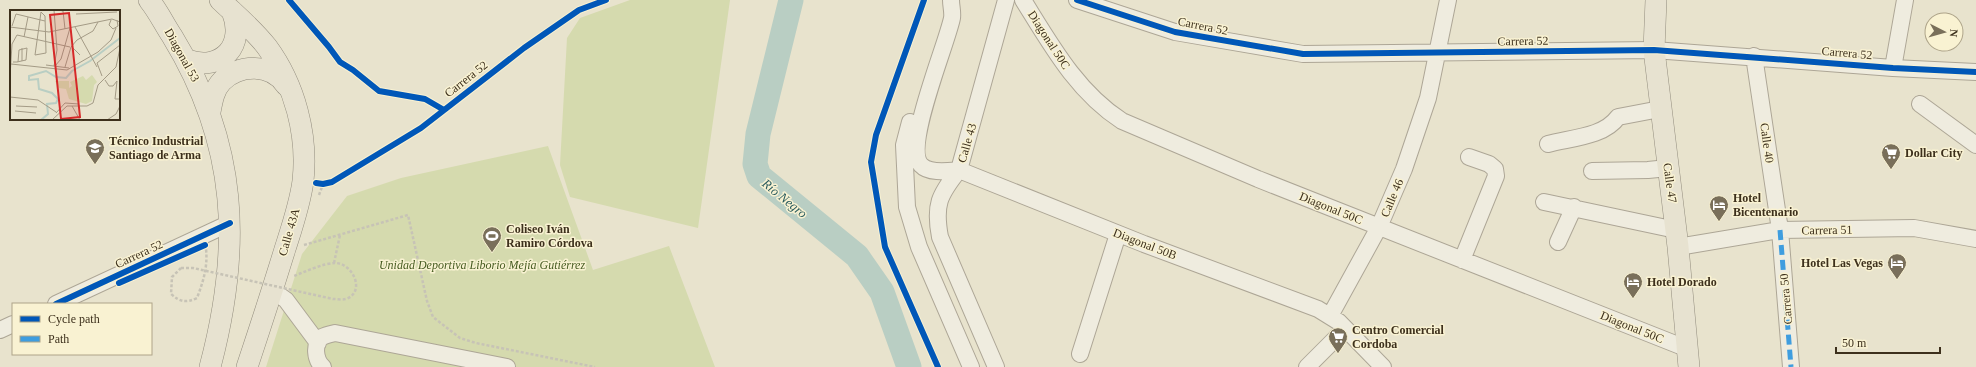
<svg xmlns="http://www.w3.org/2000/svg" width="1976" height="367" viewBox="0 0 1976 367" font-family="Georgia,serif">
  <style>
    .green { fill: #d5daae }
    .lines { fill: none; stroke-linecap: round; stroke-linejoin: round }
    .river { stroke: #b9cec3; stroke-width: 25 }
    .minor-casing { stroke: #ada696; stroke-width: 18 }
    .major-casing { stroke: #928c7d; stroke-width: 22 }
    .path { stroke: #c7c3b6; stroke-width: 2.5; stroke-dasharray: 3 2; stroke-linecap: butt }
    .minor { stroke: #efecdf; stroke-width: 16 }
    .major { stroke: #e7e2d0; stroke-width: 21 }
    .path-bridge { stroke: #c7c3b6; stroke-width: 2.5; stroke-dasharray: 3 2; stroke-linecap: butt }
    .quiet { stroke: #3f9ddf; stroke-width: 5; stroke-dasharray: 10 5; stroke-linecap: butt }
    .cycleway-casing { stroke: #f9f2d2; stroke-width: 8 }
    .cycleway { stroke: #0057b8; stroke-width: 6 }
    .labels { text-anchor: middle; stroke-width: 3; stroke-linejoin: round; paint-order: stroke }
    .street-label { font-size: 12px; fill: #3d301c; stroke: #f9f2d2 }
    .poi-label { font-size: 12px; font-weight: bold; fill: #3d301c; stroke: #f9f2d2; text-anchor: start }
    .park-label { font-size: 12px; font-style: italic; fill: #475c21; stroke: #f9f2d2 }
    .water-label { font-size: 13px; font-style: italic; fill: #2a5c5e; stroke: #f9f2d2 }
    .inset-river { fill: none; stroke: #b9cec3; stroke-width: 2 }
    .inset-road { fill: none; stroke: #a49b86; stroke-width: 1 }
    .view { fill: #d62828; fill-opacity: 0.15; stroke: #d62828; stroke-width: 2 }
    .inset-edge { fill: none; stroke: #3d301c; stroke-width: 2 }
  </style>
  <rect width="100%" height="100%" fill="#e8e3cd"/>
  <path class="green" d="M630 0H730L698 228 570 197 560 165 567 38 580 18Z
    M548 146 593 270 669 246 715 367H266L302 254 347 196 401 178Z"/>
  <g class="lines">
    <path class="river" d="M791 0 758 134 755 164 759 176 857 256 882 292 909 367"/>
    <defs>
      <path id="minor" d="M951 0C951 6 953 13 952 18 947 44 903 147 921 165 929 174 948 171 959 170L1144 244 1318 309 1339 322 1383 367
        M1023 0C1051 45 1077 92 1122 121L1258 179 1688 349
        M1077 0 1175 32 1303 54 1654 50 1893 68 1976 72
        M1754 56 1780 230 1791 367
        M1893 68 1905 0
        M1920 104 1976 145
        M910 122 904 145 907 207 919 247 971 367
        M1548 144C1570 138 1604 137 1618 117L1660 109
        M1592 171 1648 170 1668 168
        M1544 202 1676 230
        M1558 242 1574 207
        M1678 247 1780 230 1914 228 1976 239
        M1462 260 1496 176 1495 169 1489 164 1469 157
        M272 290 286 300 318 343
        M56 304 230 223
        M1330 316 1379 227 1404 169 1428 98 1448 0
        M0 330 13 324
        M1080 354 1118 234
        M323 367C315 360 313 344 322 337 326 335 331 334 335 333L507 367
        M996 367 940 237C934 205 939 195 959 170L1006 0
        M1307 367 1345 329"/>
      <path id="major" d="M149 0C158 11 164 24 172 36 238 144 242 247 210 367
        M220 0C236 15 254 30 267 47 295 85 308 135 303 181 300 204 292 227 285 249 273 288 260 328 247 367
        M1656 0 1654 50 1678 247 1689 367
        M187 60C222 72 246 45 232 11
        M210 112C212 101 214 89 222 81 240 64 271 63 286 85"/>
    </defs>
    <use href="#minor" class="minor-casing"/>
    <use href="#major" class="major-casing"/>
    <path class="path" d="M319 183 332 182 421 128 524 48 579 10 606 0
      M319 195 323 184
      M304 245 408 215 427 301 433 317 460 338 476 343 595 367
      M334 263 340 235
      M181 268 172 277 171 294C180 302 186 303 197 298 203 282 208 267 206 249"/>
    <use href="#minor" class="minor"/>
    <use href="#major" class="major"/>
    <path class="path-bridge" d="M181 268H193L333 299C337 299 342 300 346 299 366 292 353 263 335 263 324 263 304 272 294 276"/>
    <path class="quiet" d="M1780 230 1791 367"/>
    <defs>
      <path id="cycleway" d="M289 0 329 47 340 62 353 70 379 91 425 99 444 110
        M924 0 876 135 871 162 885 247 938 367
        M1077 0 1175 32 1303 54 1654 50 1893 68 1976 72
        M316 183 323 184 332 182 421 128 524 48 579 10 606 0
        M119 283 205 245
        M56 304 230 223"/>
    </defs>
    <use href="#cycleway" class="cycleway-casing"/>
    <use href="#cycleway" class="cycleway"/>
  </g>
  <defs>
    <symbol id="school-pin" viewBox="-11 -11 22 30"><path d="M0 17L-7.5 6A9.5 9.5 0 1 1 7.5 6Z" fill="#796f5a" stroke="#f9f2d2"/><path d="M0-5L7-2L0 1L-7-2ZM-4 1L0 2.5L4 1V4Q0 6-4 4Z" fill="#fff"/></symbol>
    <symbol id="supermarket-pin" viewBox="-11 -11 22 30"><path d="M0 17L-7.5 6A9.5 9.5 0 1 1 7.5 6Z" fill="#796f5a" stroke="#f9f2d2"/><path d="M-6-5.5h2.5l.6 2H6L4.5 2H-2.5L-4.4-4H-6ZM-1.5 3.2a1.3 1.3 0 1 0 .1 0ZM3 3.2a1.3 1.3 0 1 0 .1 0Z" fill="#fff"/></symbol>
    <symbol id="hotel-pin" viewBox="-11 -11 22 30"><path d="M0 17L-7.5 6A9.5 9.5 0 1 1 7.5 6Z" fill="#796f5a" stroke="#f9f2d2"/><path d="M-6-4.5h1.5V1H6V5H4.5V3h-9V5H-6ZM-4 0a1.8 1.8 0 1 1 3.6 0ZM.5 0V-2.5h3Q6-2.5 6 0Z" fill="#fff"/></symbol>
    <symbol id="stadium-pin" viewBox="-11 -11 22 30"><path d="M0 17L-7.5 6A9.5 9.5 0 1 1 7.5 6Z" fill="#796f5a" stroke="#f9f2d2"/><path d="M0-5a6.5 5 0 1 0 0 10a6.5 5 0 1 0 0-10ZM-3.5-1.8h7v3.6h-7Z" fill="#fff"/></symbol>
  </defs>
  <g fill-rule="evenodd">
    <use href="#school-pin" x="84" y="137" width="22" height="30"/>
    <use href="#supermarket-pin" x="1880" y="142" width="22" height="30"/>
    <use href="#hotel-pin" x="1708" y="194" width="22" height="30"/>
    <use href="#stadium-pin" x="481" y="225" width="22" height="30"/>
    <use href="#hotel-pin" x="1886" y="252" width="22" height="30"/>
    <use href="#hotel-pin" x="1622" y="271" width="22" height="30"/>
    <use href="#supermarket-pin" x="1327" y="326" width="22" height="30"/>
  </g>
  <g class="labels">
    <g class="street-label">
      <text transform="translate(1203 26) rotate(11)" y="4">Carrera 52</text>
      <text transform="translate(1049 40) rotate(57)" y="4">Diagonal 50C</text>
      <text transform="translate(1523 41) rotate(-1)" y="4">Carrera 52</text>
      <text transform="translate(1847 53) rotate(5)" y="4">Carrera 52</text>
      <text transform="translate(182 55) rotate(61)" y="4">Diagonal 53</text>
      <text transform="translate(466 79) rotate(-38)" y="4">Carrera 52</text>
      <text transform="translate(967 143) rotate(-74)" y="4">Calle 43</text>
      <text transform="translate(1767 143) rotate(82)" y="4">Calle 40</text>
      <text transform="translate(1670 183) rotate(82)" y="4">Calle 47</text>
      <text transform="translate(1392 198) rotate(-67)" y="4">Calle 46</text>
      <text transform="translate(1331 208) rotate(22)" y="4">Diagonal 50C</text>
      <text transform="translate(1827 230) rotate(-1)" y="4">Carrera 51</text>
      <text transform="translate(289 232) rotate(-74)" y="4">Calle 43A</text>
      <text transform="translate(1145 244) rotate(21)" y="4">Diagonal 50B</text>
      <text transform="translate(139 254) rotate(-25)" y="4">Carrera 52</text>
      <text transform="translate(1786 299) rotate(-95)" y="4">Carrera 50</text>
      <text transform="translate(1632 327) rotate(22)" y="4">Diagonal 50C</text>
    </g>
    <g class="poi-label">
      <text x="109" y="145">Técnico Industrial<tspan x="109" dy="14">Santiago de Arma</tspan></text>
      <text x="1905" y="157">Dollar City</text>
      <text x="1733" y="202">Hotel<tspan x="1733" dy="14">Bicentenario</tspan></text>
      <text x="506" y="233">Coliseo Iván<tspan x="506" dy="14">Ramiro Córdova</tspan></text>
      <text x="1883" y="267" text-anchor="end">Hotel Las Vegas</text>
      <text x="1647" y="286">Hotel Dorado</text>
      <text x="1352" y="334">Centro Comercial<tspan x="1352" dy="14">Cordoba</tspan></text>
    </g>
    <g class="park-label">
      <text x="482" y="269">Unidad Deportiva Liborio Mejía Gutiérrez</text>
    </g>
    <g class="water-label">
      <text transform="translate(785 198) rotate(39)" y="5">Río Negro</text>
    </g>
  </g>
  <g transform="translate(10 10)">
    <rect width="110" height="110" fill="#e8e3cd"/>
    <path d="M82 65 87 72 84 75 82 91 76 94 59 89 56 79 49 78 45 71H59V78L62 76 60 72 73 66 76 70Z" fill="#d5daae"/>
    <path class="inset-river" d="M31 110 38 104 37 94 46 93 48 89 42 83 29 79 28 69 19 70V66L36 61 46 67 56 68 62 61 80 51 110 28"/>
    <path class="inset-road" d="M44 0 47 40 44 56M49 0 53 1 55 19M31 2 25 45 36 43 35 6 31 2M66 4 107 2M101 10 99 15 103 19 108 16 107 10M2 16 6 4 35 11M0 17 39 22 102 9 110 12M65 17 87 57M14 27 18 7M61 36 70 45M12 51V38M3 52H7L16 50 17 38 9 40 8 52M1 54 57 60 88 42 101 30 106 18M36 55 59 58M45 56 51 49 60 18M55 57 61 37 67 30 83 21 88 12M92 66 87 53 110 35M0 67 2 34 7 25 60 37M95 70 99 76H103L107 71M107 71 105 89H110M0 87 28 90 46 102M6 96 27 97M62 96 70 110M5 101 26 103M46 103 55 93 69 94M42 110 57 96H77L83 93 88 75 106 57 110 38M97 110 106 104 110 96"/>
    <path class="view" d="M59 3 70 107 51 109 40 5Z"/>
    <rect width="110" height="110" class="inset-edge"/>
  </g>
  <rect x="12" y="303" width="140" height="52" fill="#f9f2d2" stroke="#aea489"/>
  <rect x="20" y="316" width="20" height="6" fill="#0057b8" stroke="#aea489"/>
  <text x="48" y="323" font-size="12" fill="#3d301c">Cycle path</text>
  <rect x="20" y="336" width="20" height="6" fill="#3f9ddf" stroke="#aea489"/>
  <text x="48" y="343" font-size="12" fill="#3d301c">Path</text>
  <g transform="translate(1944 32) rotate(96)"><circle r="19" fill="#f9f2d2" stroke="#aea489"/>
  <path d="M0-3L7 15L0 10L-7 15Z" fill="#796f5a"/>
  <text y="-6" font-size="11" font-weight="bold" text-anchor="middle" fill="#3d301c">N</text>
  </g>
  <path d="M1836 347v6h104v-6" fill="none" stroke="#3d301c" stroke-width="2"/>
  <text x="1842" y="347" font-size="12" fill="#3d301c" stroke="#f9f2d2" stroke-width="3" paint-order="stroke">50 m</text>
</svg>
